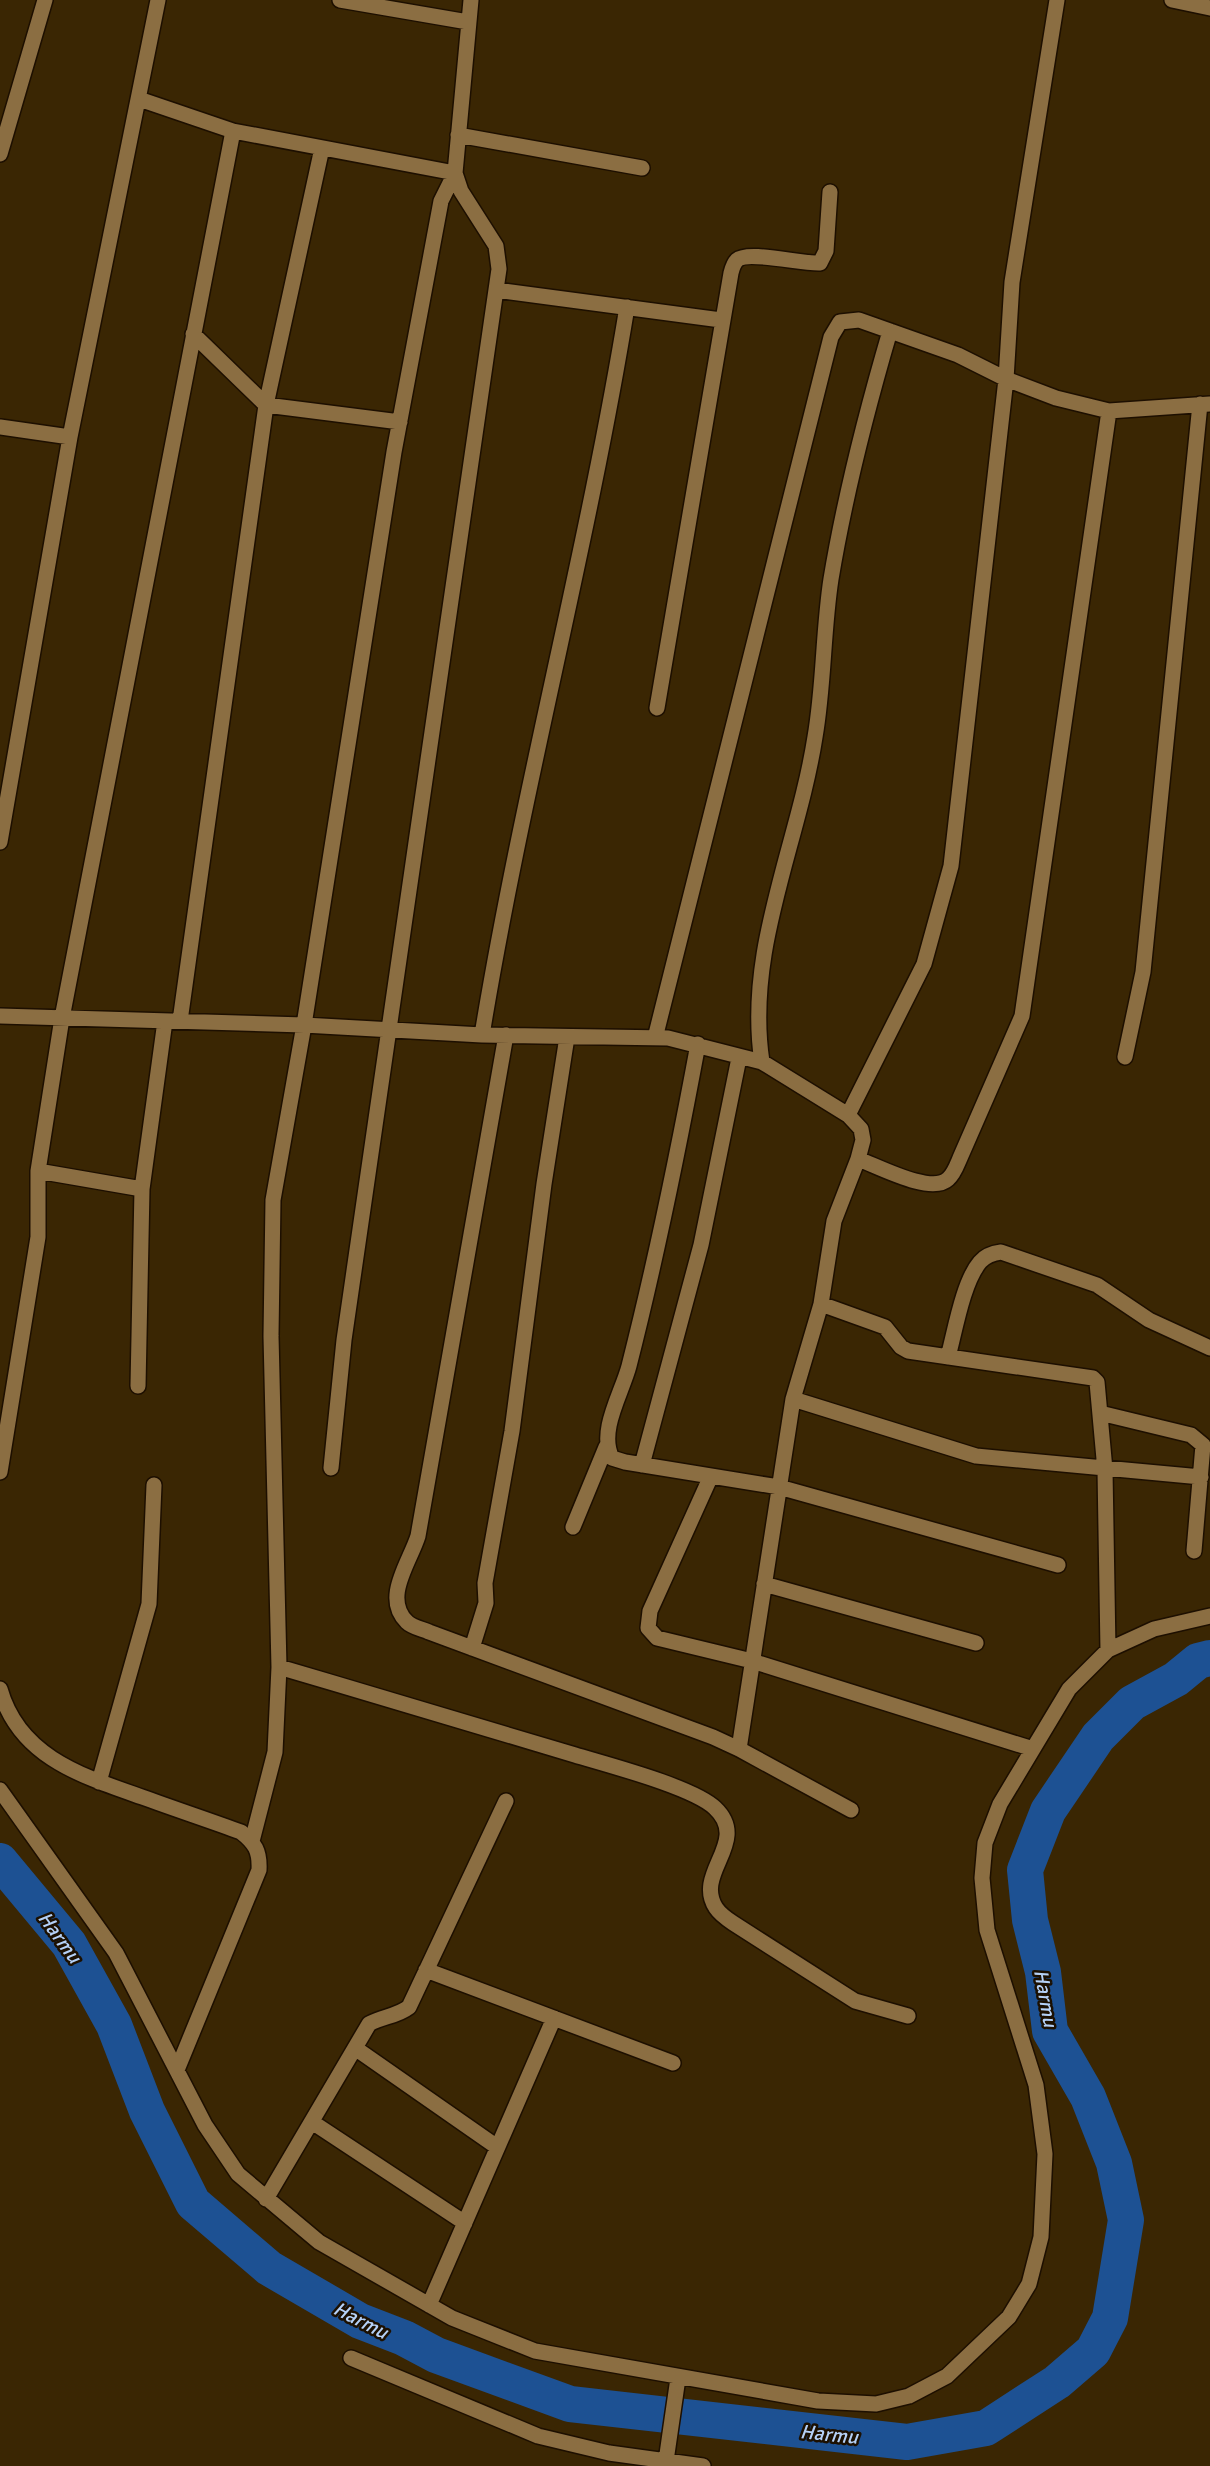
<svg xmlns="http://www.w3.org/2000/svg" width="1210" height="2466" viewBox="0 0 1210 2466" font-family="Signika,sans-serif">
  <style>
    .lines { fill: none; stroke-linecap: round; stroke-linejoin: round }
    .river { stroke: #1d5193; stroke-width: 36 }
    .minor-casing { stroke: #1d0f00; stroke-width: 18 }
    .minor { stroke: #8b6e42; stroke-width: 15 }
    .labels { text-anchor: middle; stroke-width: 5; stroke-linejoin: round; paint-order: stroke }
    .water-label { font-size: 20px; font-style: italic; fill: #b5d1f7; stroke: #1c1001 }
  </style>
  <rect width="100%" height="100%" fill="#3a2603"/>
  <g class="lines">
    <path class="river" d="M0 1861 69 1944 114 2025 147 2111 193 2203 269 2268 360 2321 404 2338 436 2355 570 2404 907 2442 986 2428 1057 2382 1093 2351 1110 2318 1126 2220 1114 2163 1088 2097 1050 2031 1043 1972 1030 1920 1025 1870 1048 1811 1098 1737 1132 1703 1176 1679 1198 1661 1210 1658"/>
    <defs>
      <path id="minor" d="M340 0 468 22
        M1172 0 1210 8
        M233 131 455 173 441 201 394 452 304 1025 273 1200 271 1336 279 1667 275 1752 252 1841
        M458 135 642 168
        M0 154 45 0
        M496 290 721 320
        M193 334 266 405 400 422
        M0 427 70 437
        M657 708 731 273C732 269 734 263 737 260 748 250 801 264 820 263L826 251 830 192
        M0 842 70 437 158 0
        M0 1016 304 1025 482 1035 668 1038 762 1062 848 1115 861 1129 863 1140 858 1159C878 1166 931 1195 948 1179 954 1174 957 1165 960 1158L1022 1016 1109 411
        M180 1021 266 405 322 148
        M482 1035C522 791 587 552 627 307
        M506 1035 418 1536C410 1562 382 1598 407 1622 412 1627 422 1629 429 1632L713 1737 739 1749 851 1810
        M655 1038 831 337 840 322 859 320 958 355 1006 379 1056 398 1109 411 1210 404
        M698 1044C678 1152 656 1260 629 1366 622 1393 598 1431 612 1458L625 1462 779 1487 1058 1565
        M1125 1057 1143 972 1200 404
        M762 1062C745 950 798 846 815 737 824 685 823 631 831 579 845 495 866 413 890 331
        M848 1115 924 964 951 866 1006 379 1012 282 1057 0
        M38 1171 142 1189
        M821 1304 885 1327 901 1347 908 1351 1093 1378 1097 1382 1105 1470 1108 1650
        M948 1357C955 1331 963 1282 980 1262 986 1255 993 1253 1001 1252L1097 1285 1149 1320 1210 1348
        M138 1386 142 1189 165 1021
        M793 1399 976 1456 1201 1477
        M1100 1413 1191 1435 1203 1445 1194 1551
        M642 1465 701 1245 739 1058
        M331 1468 344 1340 499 269 496 246 461 191 455 173 471 0
        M0 1472 38 1237V1171L62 1018 233 131 139 99
        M711 1476 650 1611 648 1628 657 1638 752 1661 1033 1749
        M573 1527 606 1447
        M764 1584 976 1643
        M472 1648 486 1603 485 1583 512 1431 544 1184 567 1037
        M279 1667C378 1696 477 1726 575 1755 608 1765 693 1787 715 1808 751 1842 693 1873 716 1908 720 1914 727 1919 733 1923L855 2001 908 2016
        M0 1689C19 1757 82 1776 142 1797 175 1809 208 1820 241 1832 255 1843 260 1851 259 1870L177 2070
        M739 1749 793 1399 821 1304 834 1221 858 1159
        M99 1782 149 1604 154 1485
        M0 1790 116 1953 205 2125 238 2174 319 2242 452 2318 535 2351 818 2401 876 2404 909 2396 947 2376 1009 2317 1029 2284 1041 2237 1045 2154 1036 2085 987 1930 982 1878 985 1843 1000 1804 1069 1689 1108 1650 1154 1629 1210 1616
        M426 1970 673 2063
        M355 2048 497 2147
        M312 2122 465 2223
        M266 2199 369 2024C382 2016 396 2017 409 2007L506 1801
        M429 2305 554 2018
        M351 2358 538 2436 609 2453 703 2466
        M666 2461 678 2378"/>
    </defs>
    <use href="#minor" class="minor-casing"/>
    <use href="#minor" class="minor"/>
  </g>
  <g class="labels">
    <g class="water-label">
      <text transform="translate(60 1937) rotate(54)" y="7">Harmu</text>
      <text transform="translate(1046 1998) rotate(80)" y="7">Harmu</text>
      <text transform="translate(361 2320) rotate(27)" y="7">Harmu</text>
      <text transform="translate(829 2434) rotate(6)" y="7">Harmu</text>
    </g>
  </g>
</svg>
